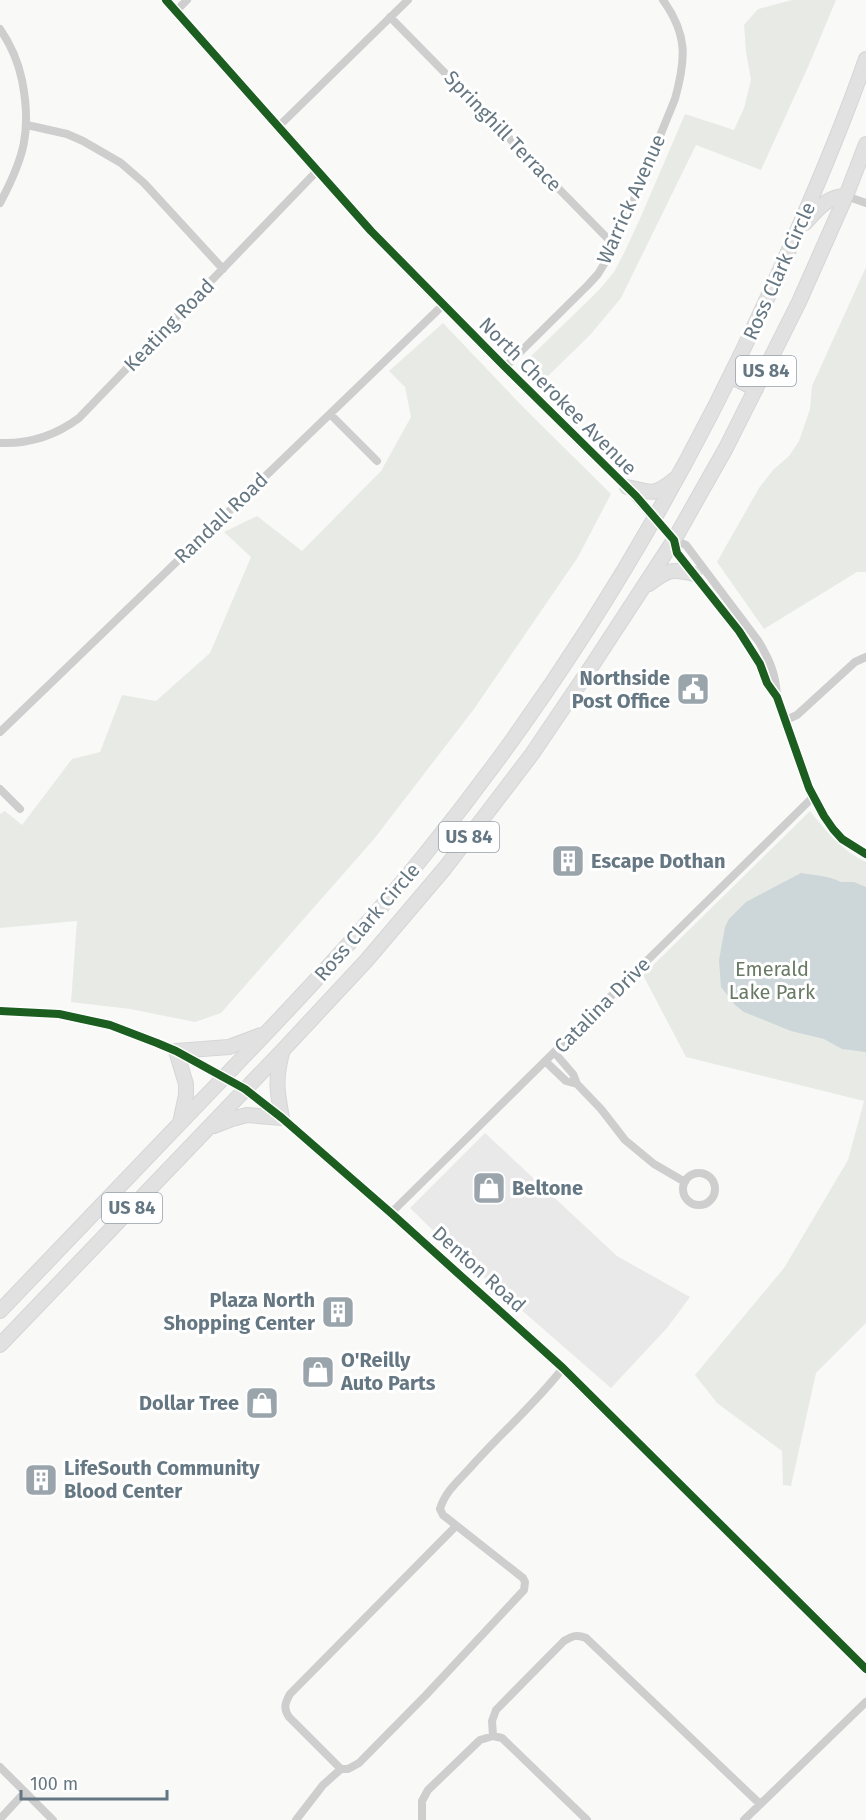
<svg xmlns="http://www.w3.org/2000/svg" width="866" height="1820" viewBox="0 0 866 1820" font-family="'Fira Sans',sans-serif">
  <style>
    .built { fill: #e8e9e8 }
    .green { fill: #e8ebe5 }
    .water { fill: #cdd6d8 }
    .lines { fill: none; stroke-linecap: round; stroke-linejoin: round }
    .trunk-casing { stroke: #d5d6d6; stroke-width: 16 }
    .minor { stroke: #cececf; stroke-width: 8 }
    .tertiary { stroke: #cececf; stroke-width: 10 }
    .trunk { stroke: #e1e1e2; stroke-width: 14 }
    .cycleway-casing { stroke: #fff; stroke-width: 11 }
    .cycleway { stroke: #1b5e20; stroke-width: 8 }
    .labels { text-anchor: middle; stroke-width: 6; stroke-linejoin: round; paint-order: stroke }
    .shield { fill: #fff; stroke: #93a0a8; stroke-width: 1.5 }
    .shield-label { font-size: 18px; font-weight: bold; fill: #657782 }
    .street-label { font-size: 20px; fill: #657782; stroke: #fff }
    .poi-label { font-size: 20px; font-weight: bold; fill: #657782; stroke: #fff; text-anchor: start }
    .park-label { font-size: 20px; fill: #697a64; stroke: #fff }
  </style>
  <rect width="100%" height="100%" fill="#f9f9f8"/>
  <path class="built" d="M485 1133 617 1256 690 1297 667 1328 611 1388 455 1252 410 1208Z"/>
  <path class="green" d="M792 0H836L808 67 761 170 696 145 621 298 591 334 545 379 527 360 599 290 614 272 625 251 642 214 685 114 734 130 744 108 751 80 746 52 744 25 758 9Z
    M866 267V572H857L764 629 717 562 759 488 773 470 789 456 799 441 810 409 812 386Z
    M443 323 523 407 611 494 578 557 474 709 374 839 221 1013 195 1022 130 1009 71 1002 77 921 0 928V814L5 811 22 825 72 759 100 752 122 695 156 701 210 653 251 557 224 532 257 516 302 551 381 471 411 417 405 387 389 371Z
    M810 811C826 831 842 851 866 862V1323L816 1373 791 1486 783 1485 782 1451 717 1403 695 1375 784 1268 848 1160 864 1101 686 1057 643 975Z"/>
  <path class="water" d="M801 873C814 875 829 876 841 882H854L866 887V1052L842 1049 824 1039 791 1031 744 1012 735 1005 721 987 719 960 725 927 729 919 746 902Z"/>
  <g class="lines">
    <defs>
      <path id="trunk" d="M805 223C817 210 827 196 846 196
        M730 376 756 389
        M627 487C653 493 654 496 675 479
        M649 584C668 570 671 568 694 574
        M180 1123 186 1095V1084L176 1051 229 1047 261 1035
        M214 1126 232 1119 247 1115 282 1118C277 1091 275 1080 282 1053
        M0 1311C77 1231 154 1151 230 1071 298 1000 365 929 426 853 576 668 696 464 791 245 818 184 844 122 866 59
        M0 1345 283 1050 366 961 445 868 532 754 593 664 674 540 726 448 799 302 846 196 866 144"/>
    </defs>
    <use href="#trunk" class="trunk-casing"/>
    <path class="minor" d="M176 11 187 0
      M390 17 615 246
      M0 29C11 45 18 61 22 80 32 131 24 158 0 203
      M27 125 67 134 83 141 121 163 144 183 223 269
      M278 127 408 0
      M846 196 866 203
      M505 367 588 285 598 274 615 246 675 99C686 59 688 35 663 0
      M330 414 377 461
      M0 443C30 444 55 436 79 418L317 171
      M674 540 677 553 739 631 760 664 767 683 777 697 809 788 824 816 833 829 842 839 866 854
      M674 540 686 545 759 642C770 661 776 674 777 697
      M786 720 797 715 855 662 866 657
      M0 732 443 305
      M0 789 20 809
      M554 1052 573 1074 577 1084 601 1109 625 1140 654 1164 685 1182
      M545 1061 566 1081 577 1084
      M683 1189a16 16 0 1 1 32 0a16 16 0 1 1-32 0Z
      M391 1213 813 797
      M456 1526 290 1694C285 1703 283 1708 289 1717L341 1769H348L359 1763 426 1695 524 1590 525 1582 523 1578 443 1515 440 1509C445 1492 458 1481 470 1468 500 1434 535 1404 563 1368
      M493 1736 492 1721 496 1710 564 1641C572 1636 577 1634 586 1638L760 1804
      M0 1767 53 1820
      M0 1819 25 1792
      M296 1820 323 1785 341 1769
      M422 1820V1801L428 1790 480 1740 493 1736 502 1738 587 1820
      M744 1820 866 1702"/>
    <path class="tertiary" d="M166 0 371 231 505 367 627 487 674 540
      M0 1011 59 1014 110 1025 157 1043 176 1051 245 1089 282 1118 391 1213 563 1368 866 1669"/>
    <use href="#trunk" class="trunk"/>
    <defs>
      <path id="cycleway" d="M166 0 371 231 505 367 636 496 674 540 677 553 739 631 760 664 767 683 777 697 809 788 824 816 833 829 842 839 866 854
        M0 1011 59 1014 110 1025 157 1043 176 1051 245 1089 282 1118 391 1213 563 1368 866 1669"/>
    </defs>
    <use href="#cycleway" class="cycleway-casing"/>
    <use href="#cycleway" class="cycleway"/>
  </g>
  <defs>
    <symbol id="civic-square" viewBox="-11 -11 22 22"><rect x="-9" y="-9" width="18" height="18" rx="4" fill="#99a4ab" stroke="#fff"/><path d="M-.6-6.5H3V-4.5H.6V-3L4-1V1h2V6H-6V1h2V-1L-.6-3ZM-1.2 2.5V6h2.4V2.5Z" fill="#fff"/></symbol>
    <symbol id="building-square" viewBox="-11 -11 22 22"><rect x="-9" y="-9" width="18" height="18" rx="4" fill="#99a4ab" stroke="#fff"/><path d="M-4-6H4V6H1V3H-1V6H-4ZM-2.5-4.3h1.7v1.8h-1.7ZM.8-4.3h1.7v1.8H.8ZM-2.5-1h1.7V.8h-1.7ZM.8-1h1.7V.8H.8Z" fill="#fff"/></symbol>
    <symbol id="shop-square" viewBox="-11 -11 22 22"><rect x="-9" y="-9" width="18" height="18" rx="4" fill="#99a4ab" stroke="#fff"/><path d="M-5-2.5h2.3a2.7 3.5 0 0 1 5.4 0H5L5.5 6h-11ZM-1.5-2.5h3a1.5 2.3 0 0 0-3 0Z" fill="#fff"/></symbol>
  </defs>
  <g fill-rule="evenodd">
    <use href="#civic-square" x="674" y="670" width="38" height="38"/>
    <use href="#building-square" x="549" y="842" width="38" height="38"/>
    <use href="#shop-square" x="470" y="1169" width="38" height="38"/>
    <use href="#building-square" x="319" y="1293" width="38" height="38"/>
    <use href="#shop-square" x="299" y="1353" width="38" height="38"/>
    <use href="#shop-square" x="243" y="1384" width="38" height="38"/>
    <use href="#building-square" x="22" y="1461" width="38" height="38"/>
  </g>
  <g class="labels">
    <g class="shield">
      <rect x="736" y="356" width="60" height="30" rx="4.5"/>
      <rect x="439" y="822" width="60" height="30" rx="4.5"/>
      <rect x="102" y="1193" width="60" height="30" rx="4.5"/>
    </g>
    <g class="shield-label">
      <text x="766" y="377">US 84</text>
      <text x="469" y="843">US 84</text>
      <text x="132" y="1214">US 84</text>
    </g>
    <g class="street-label">
      <text transform="translate(503 131) rotate(46)" y="7">Springhill Terrace</text>
      <text transform="translate(631 199) rotate(-66)" y="7">Warrick Avenue</text>
      <text transform="translate(779 271) rotate(-66)" y="7">Ross Clark Circle</text>
      <text transform="translate(169 325) rotate(-46)" y="7">Keating Road</text>
      <text transform="translate(558 396) rotate(45)" y="7">North Cherokee Avenue</text>
      <text transform="translate(221 518) rotate(-44)" y="7">Randall Road</text>
      <text transform="translate(367 922) rotate(-49)" y="7">Ross Clark Circle</text>
      <text transform="translate(602 1005) rotate(-45)" y="7">Catalina Drive</text>
      <text transform="translate(479 1269) rotate(42)" y="7">Denton Road</text>
    </g>
    <g class="poi-label">
      <text x="670" y="685" text-anchor="end">Northside<tspan x="670" dy="23">Post Office</tspan></text>
      <text x="591" y="868">Escape Dothan</text>
      <text x="512" y="1195">Beltone</text>
      <text x="315" y="1307" text-anchor="end">Plaza North<tspan x="315" dy="23">Shopping Center</tspan></text>
      <text x="341" y="1367">O'Reilly<tspan x="341" dy="23">Auto Parts</tspan></text>
      <text x="239" y="1410" text-anchor="end">Dollar Tree</text>
      <text x="64" y="1475">LifeSouth Community<tspan x="64" dy="23">Blood Center</tspan></text>
    </g>
    <g class="park-label">
      <text x="772" y="976">Emerald<tspan x="772" dy="23">Lake Park</tspan></text>
    </g>
  </g>
  <path d="M21 1790v9h146v-9" fill="none" stroke="#657782" stroke-width="3"/>
  <text x="30" y="1790" font-size="18" fill="#657782" stroke="#ffffff" stroke-width="4.5" paint-order="stroke">100 m</text>
</svg>
